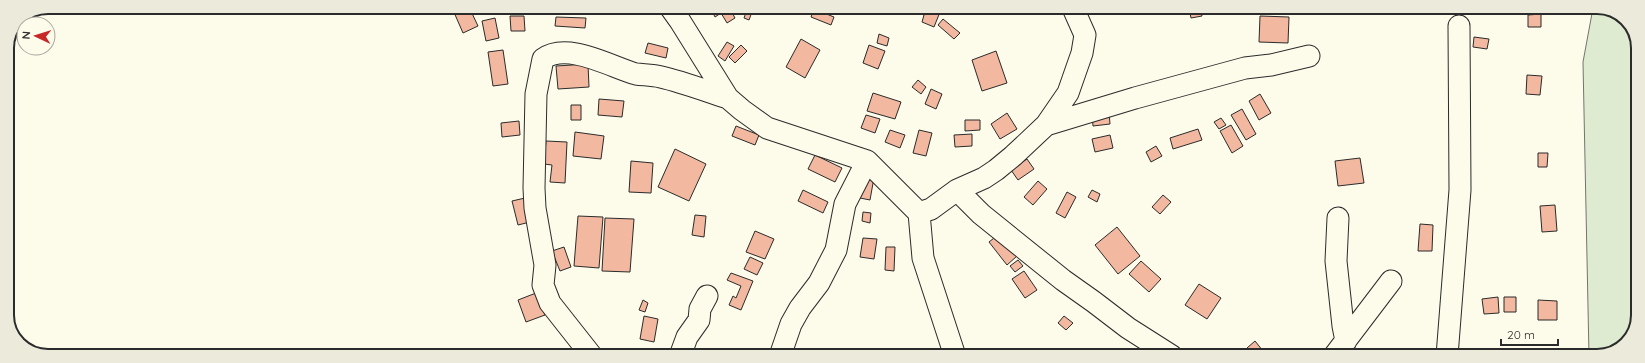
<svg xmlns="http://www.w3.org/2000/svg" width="1645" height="363" viewBox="0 0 1645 363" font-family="Quicksand,sans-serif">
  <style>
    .green { fill: #deebd1; stroke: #74746e }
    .building { fill: #f2b8a0; stroke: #2b2b2b }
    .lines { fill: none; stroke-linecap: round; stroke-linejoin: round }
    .minor-casing { stroke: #2b2b2b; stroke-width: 23 }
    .minor { stroke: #fdfbea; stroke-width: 21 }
    .rim { fill: none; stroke: #2b2b2b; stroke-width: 2 }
  </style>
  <rect width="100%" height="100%" fill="#fdfbea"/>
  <path class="green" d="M1593 8H1606L1628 21 1638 42 1637 324 1624 346 1598 356H1589L1583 62Z"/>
  <path class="building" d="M458 7H469L478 26 463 33 453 10Z
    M560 7H569V10L561 12Z
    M710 7H729L735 18 727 23 721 13 715 17Z
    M883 7H898L895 13Z
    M916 7H942L934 27 922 22 924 15 914 11Z
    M1147 8H1160L1149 12Z
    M1189 8H1201L1202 16 1191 18Z
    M814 9 834 17 831 25 811 17Z
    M747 10 752 12 749 20 744 18Z
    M1541 14V27H1528V15Z
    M510 16H524L525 31H511Z
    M1260 16 1289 17 1288 43 1259 42Z
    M556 17 586 18 585 28 555 26Z
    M495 18 499 38 486 41 482 21Z
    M943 19 960 33 954 39 938 25Z
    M879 34 889 38 887 46 877 43Z
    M1474 37 1489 39 1487 49 1473 47Z
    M801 39 820 50 805 78 786 67Z
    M727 42 734 46 725 61 718 56Z
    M648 43 668 48 666 58 645 53Z
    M741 45 747 51 735 63 729 57Z
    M869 45 885 51 878 69 863 63Z
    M503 50 508 84 493 86 488 52Z
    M996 51 1007 83 982 91 972 60Z
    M588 64 589 87 558 89 556 66Z
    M1527 75 1542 76 1540 95 1526 94Z
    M918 80 926 87 921 94 912 87Z
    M931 89 942 94 936 109 925 104Z
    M873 93 901 102 895 119 867 111Z
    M1260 94 1271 113 1259 120 1249 101Z
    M599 99 624 101 622 117 598 115Z
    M571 105H581V120H571Z
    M1242 109 1256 134 1246 140 1231 115Z
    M1109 112 1110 124 1093 126 1092 114Z
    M1007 113 1017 129 1000 139 991 124Z
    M866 115 880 119 875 133 861 128Z
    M1221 118 1226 125 1219 129 1214 122Z
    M965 120H980V130L965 131Z
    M519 121 520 135 502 137 501 123Z
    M1231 125 1243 146 1232 153 1220 131Z
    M736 126 759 135 755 145 732 136Z
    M1198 129 1202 140 1173 149 1170 138Z
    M890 130 905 135 900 148 885 142Z
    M919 130 932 133 926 156 913 153Z
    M575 132 604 136 601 159 573 156Z
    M972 134V146L955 147 954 135Z
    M1110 135 1113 148 1095 152 1092 139Z
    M546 141 567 142 565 183 550 182 552 165 544 164Z
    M1156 146 1162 156 1151 162 1146 152Z
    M675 149 706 164 689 201 658 187Z
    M1538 153H1548L1547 167H1538Z
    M815 155 842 168 835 182 808 169Z
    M1360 158 1364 183 1338 186 1335 161Z
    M1027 159 1034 169 1018 180 1011 170Z
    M631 161 653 163 651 193 629 192Z
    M865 170 875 172 870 200 860 198Z
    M1038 181 1047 189 1033 205 1024 197Z
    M803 190 828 202 823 213 798 201Z
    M1092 190 1100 194 1097 202 1088 197Z
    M1067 192 1076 197 1065 218 1056 213Z
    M1163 195 1171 202 1160 214 1152 207Z
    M525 198 530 222 518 225 512 201Z
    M1555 205 1557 231 1542 232 1540 206Z
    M863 212 871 213 870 223 862 221Z
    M695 215 706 216 704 237 692 235Z
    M578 216 603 217 599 268 574 266Z
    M605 218 634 219 630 272 602 271Z
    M1420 224 1433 225 1432 251H1418Z
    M1117 227 1140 256 1118 274 1095 245Z
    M755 231 774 239 765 259 746 252Z
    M999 234 1017 256 1007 265 989 242Z
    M863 238 877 239 874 259 860 257Z
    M564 247 571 267 560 271 552 251Z
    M886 247H895L894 271 885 270Z
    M750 257 763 263 757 275 744 269Z
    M1018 260 1023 266 1015 272 1010 266Z
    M1141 261 1161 279 1149 292 1129 274Z
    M1024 271 1037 290 1025 298 1012 279Z
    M731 273 753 281 741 310 729 305 733 296 736 298 741 286 727 280Z
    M1199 284 1221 298 1207 319 1185 305Z
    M536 293 545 315 526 322 518 300Z
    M1498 297 1499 313 1484 314 1482 299Z
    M1504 297H1516V312H1504Z
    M643 300 648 303 645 312 639 310Z
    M1538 300 1557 301V320H1538Z
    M644 316 658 319 654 342 640 339Z
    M1064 316 1073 323 1066 330 1058 323Z
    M1255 341 1267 356H1254L1247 348Z
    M1098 350 1106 356H1093Z"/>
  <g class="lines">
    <defs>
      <path id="minor" d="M670 7 680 21 728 98 742 110 767 128 867 161 919 213 923 258 955 356
        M1046 125 1135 98 1245 68 1271 65 1309 56
        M957 190 984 178 996 170 1013 156 1046 125 1068 93 1082 53 1085 35 1073 8
        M919 213 931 209 957 190 981 214 1063 280 1094 302 1128 328 1172 356
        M1338 218 1336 261 1343 326 1346 341
        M591 355 550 303 543 285 545 265 535 208 534 188 536 94 543 59C567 41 611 67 636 74 644 75 653 75 661 77 683 82 706 91 728 98
        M680 356 687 337 699 320 700 309 707 296
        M780 356 791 324 800 308 819 283 836 250 845 204 867 161
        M1334 356 1391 281
        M1447 356 1460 190 1459 26"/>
    </defs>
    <use href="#minor" class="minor-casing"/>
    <use href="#minor" class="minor"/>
  </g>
  <path d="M0 0H1645V363H0ZM48 14H1597A34 34 0 0 1 1631 48V315A34 34 0 0 1 1597 349H48A34 34 0 0 1 14 315V48A34 34 0 0 1 48 14Z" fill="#eceadb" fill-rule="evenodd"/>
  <path class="rim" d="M48 14H1597A34 34 0 0 1 1631 48V315A34 34 0 0 1 1597 349H48A34 34 0 0 1 14 315V48A34 34 0 0 1 48 14Z"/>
  <g transform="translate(36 36) rotate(274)"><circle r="19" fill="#fdfbea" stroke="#a9a89e"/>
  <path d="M0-3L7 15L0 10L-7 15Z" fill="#c62828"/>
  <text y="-6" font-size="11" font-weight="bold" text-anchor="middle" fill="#2b2b2b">N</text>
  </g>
  <path d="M1501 339v6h57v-6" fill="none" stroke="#2b2b2b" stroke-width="2"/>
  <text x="1507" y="339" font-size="12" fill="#2b2b2b" stroke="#fdfbea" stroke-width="3" paint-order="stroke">20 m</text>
</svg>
